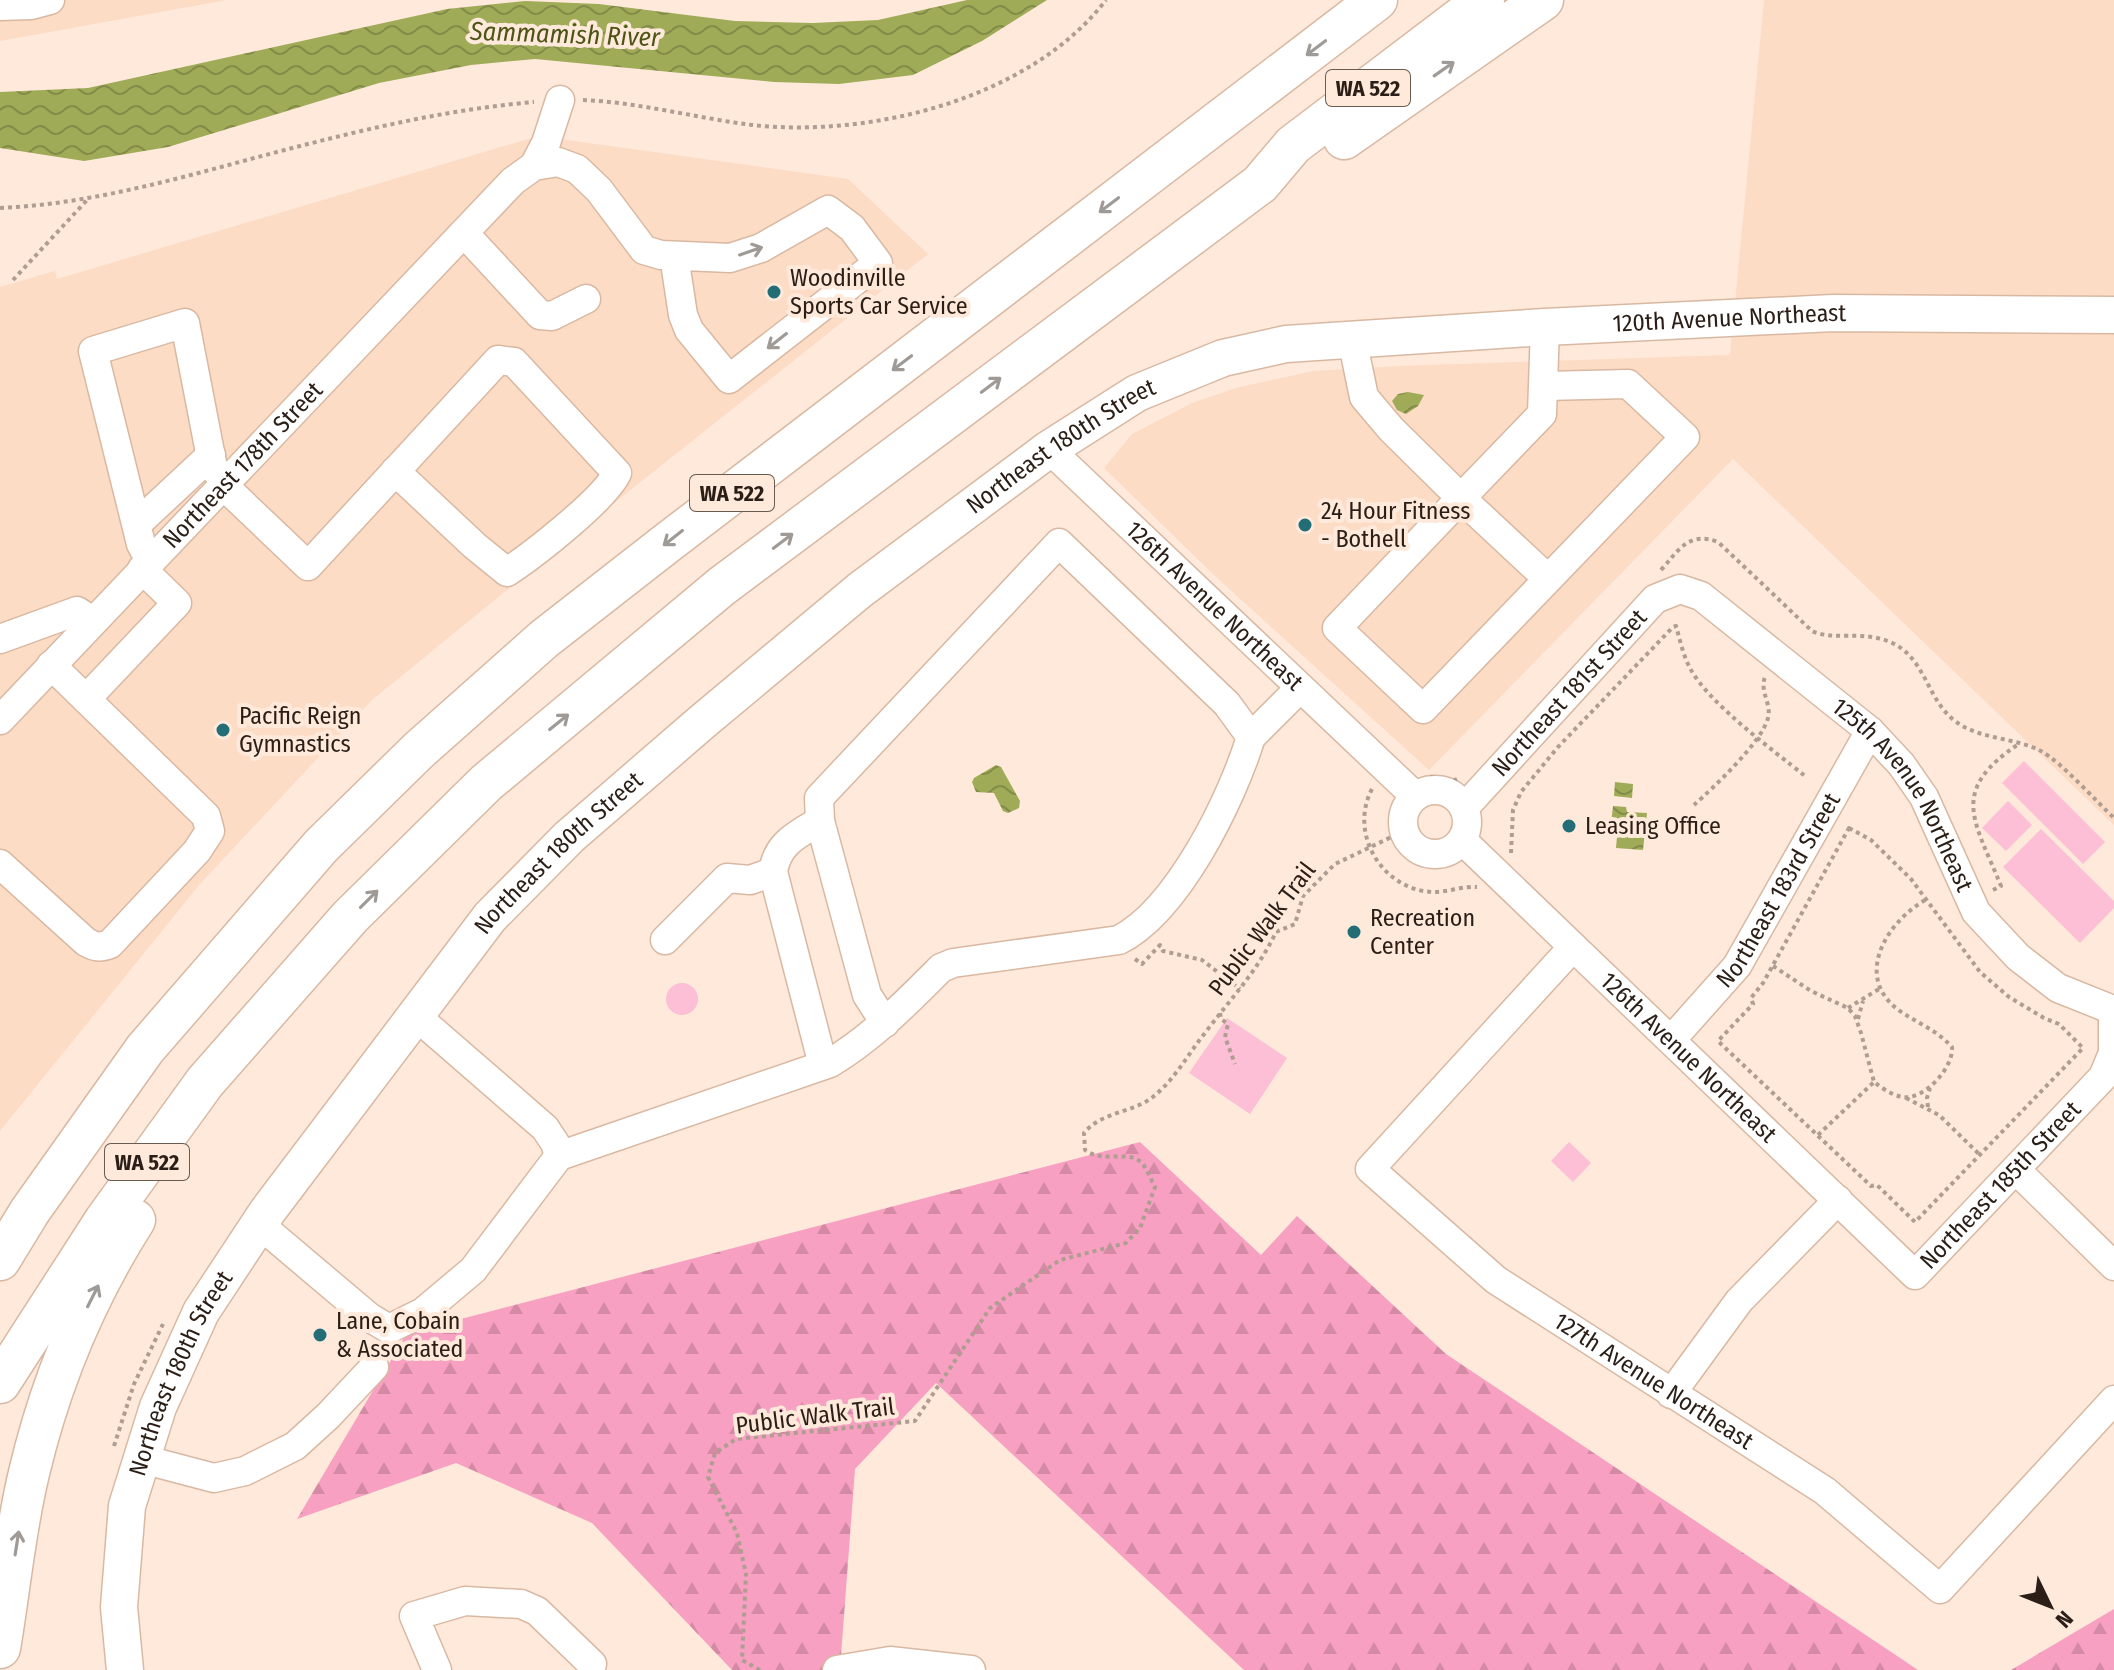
<svg xmlns="http://www.w3.org/2000/svg" width="2114" height="1670" viewBox="0 0 2114 1670" font-family="'Fira Sans Condensed',sans-serif">
  <style>
    .built { fill: #fddcc6 }
    .green { fill: #fcbfd5 }
    .forest { fill: url(#forest-firs) }
    .water { fill: url(#water-waves) }
    .lines { fill: none; stroke-linecap: round; stroke-linejoin: round }
    .minor-casing { stroke: #d9b8a2; stroke-width: 31 }
    .major-casing { stroke: #d9b8a2; stroke-width: 39 }
    .highway-casing { stroke: #d9b8a2; stroke-width: 43 }
    .path { stroke: #af9d92; stroke-width: 4; stroke-dasharray: 4 4; stroke-linecap: butt }
    .minor { stroke: #fff; stroke-width: 28 }
    .major { stroke: #fff; stroke-width: 36 }
    .highway { stroke: #fff; stroke-width: 40 }
    .oneway { stroke: #9f9a96 }
    .poi-dot { fill: #236d76; stroke: #fee9db; stroke-width: 3 }
    .labels { text-anchor: middle; stroke-width: 8; stroke-linejoin: round; paint-order: stroke }
    .shield { fill: #fee9db; stroke: #6a5b51; stroke-width: 2 }
    .shield-label { font-size: 22px; font-weight: bold; fill: #2a1e16 }
    .poi-label { font-size: 24px; fill: #2a1e16; stroke: #fee9db; text-anchor: start }
    .street-label { font-size: 24px; fill: #2a1e16; stroke: #fee9db }
    .water-label { font-size: 26px; font-style: italic; fill: #4d5416; stroke: #fee9db }
  </style>
  <defs>
    <pattern id="forest-firs" width="22" height="20" patternUnits="userSpaceOnUse" patternTransform="scale(2)"><rect width="22" height="20" fill="#f7a0c1"/><path d="M5 1l3.5 6h-7zM16 11l3.5 6h-7z" fill="#d489a5"/></pattern>
    <pattern id="water-waves" width="16" height="10" patternUnits="userSpaceOnUse" patternTransform="scale(2)"><rect width="16" height="10" fill="#9fab57"/><path d="M0 5q4-4 8 0t8 0" fill="none" stroke="#828b47"/></pattern>
  </defs>
  <rect width="100%" height="100%" fill="#fee9db"/>
  <path class="built" d="M0 0H227L0 41Z
    M1764 0H2114V825L1733 459 1429 770 1216 577 1104 468 1132 434 1192 403 1236 388 1313 371 1400 366 1730 355Z
    M538 136 848 179 928 254 604 511 372 700 200 884 0 1131V287L55 271 57 279Z"/>
  <path class="green" d="M2024 761 2105 842 2083 864 2002 783Z
    M2008 801 2032 825 2006 851 1982 828Z
    M2041 829 2114 901V908L2080 943 2003 867Z
    M666 999a16 16 0 1 1 32 0a16 16 0 1 1-32 0Z
    M1227 1018 1287 1058 1250 1114 1189 1073Z
    M1569 1142 1591 1163 1573 1182 1551 1161Z"/>
  <path class="forest" d="M1140 1142 1261 1255 1297 1216 1446 1354 1918 1670H1244L936 1383 855 1469 840 1669 837 1670H732L592 1523 456 1463 297 1519 407 1333Z
    M2114 1609V1670H2011Z"/>
  <path class="water" d="M967 0H1047L982 41 913 75 839 84 774 82 535 59 471 65 379 83 168 147 84 161 0 148V92L88 88 447 9 525 1 599 4 735 21 813 23 878 20Z
    M1408 392 1424 395 1418 406 1406 414 1397 410 1392 401 1398 394Z
    M996 765 1001 767 1020 801 1019 808 1008 813 1003 811 994 793 976 792 972 782 974 778Z
    M1615 782 1633 784 1632 798 1614 796Z
    M1613 806 1626 807 1627 812 1647 813 1643 850 1616 848 1618 825 1611 824Z"/>
  <g class="lines">
    <defs>
      <g id="minor">
        <path d="M0 6 31 5 50 0"/>
        <path d="M534 166 546 143 560 100"/>
        <path d="M464 233 540 315 552 316 586 299"/>
        <path d="M1545 327 1542 414 1461 498 1548 579"/>
        <path d="M1352 339 1364 397 1391 429 1461 498 1337 628 1423 709 1685 437 1628 384 1545 386"/>
        <path id="s1" d="M1049 449 1415 796"/>
        <path d="M223 485 308 566 498 360 514 362 617 473C605 499 533 555 507 572L475 546 395 471"/>
        <path d="M137 524 211 455"/>
        <path d="M150 561 141 544 93 351 185 323 213 468 227 481"/>
        <path d="M0 639 77 611 93 621"/>
        <path d="M86 699 177 603 142 569"/>
        <path id="s2" d="M0 720 513 181 534 166 558 162 577 169 599 190 644 250 661 255 730 258 761 248 828 210 852 228 878 263 729 379 689 330 683 315 674 256"/>
        <path d="M1251 737 1300 688"/>
        <circle cx="1435" cy="822" r="32"/>
        <path id="s3" d="M1464 808 1655 599 1680 589 1701 596 1870 731 1901 764 1924 797 1976 912 2018 957 2058 988 2113 1010"/>
        <path id="s4" d="M1462 840 1915 1275 2103 1077 2113 1053V1010"/>
        <path d="M0 864 86 942C95 947 100 948 110 944L197 851 210 831 206 816 51 665"/>
        <path d="M773 872 823 1065"/>
        <path d="M665 940 727 878 750 880 773 872C777 844 796 835 820 821"/>
        <path id="s5" d="M1573 947 1370 1169 1496 1280 1825 1491 1940 1589 2114 1400"/>
        <path id="s6" d="M1672 1039 1737 966 1870 731"/>
        <path d="M559 1156 830 1063C873 1037 906 1003 941 968L953 963 1119 940C1178 910 1232 799 1251 737L1227 704 1059 543 819 798 820 821 867 995 885 1023"/>
        <path d="M2016 1170 2114 1266"/>
        <path d="M259 1224 369 1317 389 1329 423 1312 473 1270 559 1156 555 1143 545 1128 416 1016"/>
        <path d="M1671 1394 1739 1301 1838 1200"/>
        <path d="M142 1459 214 1478 245 1471 295 1446 328 1416 374 1367"/>
        <path d="M437 1670 414 1616 465 1601 521 1604 537 1611 592 1664"/>
        <path d="M837 1670 890 1661 971 1670"/>
      </g>
      <g id="major">
        <path id="s7" d="M125 1670 119 1607 127 1506 158 1407 201 1312 267 1212 490 917 569 837 702 722 860 590 1049 449 1137 393 1223 358 1286 344 1545 327 1833 313 2114 315"/>
      </g>
      <path id="highway" d="M1344 139 1543 0
        M0 1260 30 1211 145 1049 321 846 419 750 544 639 667 543 1377 0
        M0 1383 105 1220 205 1082 350 917 486 783 722 586 1260 184 1293 145 1484 0
        M0 1648C10 1590 15 1530 29 1473 50 1384 86 1297 135 1220"/>
    </defs>
    <use href="#minor" class="minor-casing"/>
    <use href="#major" class="major-casing"/>
    <use href="#highway" class="highway-casing"/>
    <path class="path" d="M583 100C636 102 697 118 752 125 871 138 1030 99 1106 0
      M0 208C88 204 173 180 258 157 349 133 440 110 534 102
      M13 280 88 199
      M1661 570C1679 550 1688 531 1718 542L1812 631C1833 641 1862 630 1890 642 1926 657 1926 699 1955 721 1980 740 2014 737 2041 751 2060 761 2097 802 2114 818
      M1430 777 1452 781 1457 779
      M1372 789C1348 834 1383 891 1434 892 1448 892 1463 886 1477 887
      M1694 805C1713 788 1762 742 1768 718 1772 703 1758 690 1766 675
      M1849 828 1871 840 1911 879 1980 972 2009 997 2044 1018 2059 1024 2083 1048 1915 1222 1877 1185 1871 1186 1718 1041 1753 1004 1751 998 1763 983Z
      M1511 853 1513 810 1521 792 1558 747 1673 627 1676 626C1680 640 1683 655 1690 668 1708 703 1773 750 1805 776
      M1993 890 2001 886C1974 819 1948 791 2020 743
      M1135 959 1142 964 1160 945 1163 951 1202 960 1240 989
      M1773 966 1811 991 1848 1008 1855 1016 1861 1033 1874 1082C1882 1088 1892 1095 1902 1097 1924 1101 1954 1067 1952 1047 1936 1029 1914 1022 1896 1008 1853 973 1890 919 1927 899
      M1848 1008 1879 989
      M1220 1013 1221 1019 1228 1024 1225 1037 1235 1064
      M1858 1019 1863 1001
      M1906 1098 1939 1115 1980 1155
      M1928 1107 1927 1098 1930 1088
      M1818 1135 1874 1082
      M114 1446 134 1384 163 1324
      M760 1670 742 1660 746 1574 737 1533 708 1477 715 1453 736 1439 915 1421 990 1308 1060 1260 1126 1243 1140 1228 1155 1187C1151 1180 1147 1169 1142 1163 1128 1149 1104 1164 1085 1150L1084 1133C1102 1111 1134 1113 1154 1096 1176 1078 1188 1054 1205 1033 1231 998 1257 972 1276 932L1295 924 1303 896 1335 864 1404 831"/>
    <use href="#minor" class="minor"/>
    <use href="#major" class="major"/>
    <use href="#highway" class="highway"/>
  </g>
  <defs><path id="oneway-shaft" d="M-6 0H5M1.5-3L5.5 0L1.5 3" fill="none" stroke-width="1.6" stroke-linecap="round" stroke-linejoin="round" transform="scale(2)"/></defs>
  <g class="oneway">
    <use href="#oneway-shaft" transform="translate(1316 48) rotate(143)"/>
    <use href="#oneway-shaft" transform="translate(1444 69) rotate(-35)"/>
    <use href="#oneway-shaft" transform="translate(1109 205) rotate(143)"/>
    <use href="#oneway-shaft" transform="translate(751 251) rotate(-19)"/>
    <use href="#oneway-shaft" transform="translate(777 341) rotate(142)"/>
    <use href="#oneway-shaft" transform="translate(902 363) rotate(143)"/>
    <use href="#oneway-shaft" transform="translate(991 385) rotate(-37)"/>
    <use href="#oneway-shaft" transform="translate(673 538) rotate(142)"/>
    <use href="#oneway-shaft" transform="translate(783 541) rotate(-37)"/>
    <use href="#oneway-shaft" transform="translate(559 722) rotate(-39)"/>
    <use href="#oneway-shaft" transform="translate(369 899) rotate(-45)"/>
    <use href="#oneway-shaft" transform="translate(93 1296) rotate(-63)"/>
    <use href="#oneway-shaft" transform="translate(17 1543) rotate(-81)"/>
  </g>
  <g class="poi-dot">
    <circle cx="774" cy="292" r="8"/>
    <circle cx="1305" cy="525" r="8"/>
    <circle cx="223" cy="730" r="8"/>
    <circle cx="1569" cy="826" r="8"/>
    <circle cx="1354" cy="932" r="8"/>
    <circle cx="320" cy="1335" r="8"/>
  </g>
  <g class="labels">
    <g class="shield">
      <rect x="1326" y="70" width="84" height="36" rx="6"/>
      <rect x="690" y="475" width="84" height="36" rx="6"/>
      <rect x="105" y="1144" width="84" height="36" rx="6"/>
    </g>
    <g class="shield-label">
      <text x="1368" y="96">WA 522</text>
      <text x="732" y="501">WA 522</text>
      <text x="147" y="1170">WA 522</text>
    </g>
    <g class="poi-label">
      <text x="790" y="286">Woodinville<tspan x="790" dy="28">Sports Car Service</tspan></text>
      <text x="1321" y="519">24 Hour Fitness<tspan x="1321" dy="28">- Bothell</tspan></text>
      <text x="239" y="724">Pacific Reign<tspan x="239" dy="28">Gymnastics</tspan></text>
      <text x="1585" y="834">Leasing Office</text>
      <text x="1370" y="926">Recreation<tspan x="1370" dy="28">Center</tspan></text>
      <text x="336" y="1329">Lane, Cobain<tspan x="336" dy="28">&amp; Associated</tspan></text>
    </g>
    <g class="street-label">
      <text dy="8" stroke="none"><textPath href="#s7" startOffset="2298">120th Avenue Northeast</textPath></text>
      <text dy="8" stroke="none"><textPath href="#s7" startOffset="1604">Northeast 180th Street</textPath></text>
      <text dy="8" stroke="none"><textPath href="#s2" startOffset="352">Northeast 178th Street</textPath></text>
      <text dy="8" stroke="none"><textPath href="#s1" startOffset="228">126th Avenue Northeast</textPath></text>
      <text dy="8" stroke="none"><textPath href="#s3" startOffset="156">Northeast 181st Street</textPath></text>
      <text dy="8" stroke="none"><textPath href="#s3" startOffset="620">125th Avenue Northeast</textPath></text>
      <text dy="8" stroke="none"><textPath href="#s7" startOffset="956">Northeast 180th Street</textPath></text>
      <text dy="8" stroke="none"><textPath href="#s6" startOffset="184">Northeast 183rd Street</textPath></text>
      <text transform="translate(1262 929) rotate(-53)" y="8">Public Walk Trail</text>
      <text dy="8" stroke="none"><textPath href="#s4" startOffset="314">126th Avenue Northeast</textPath></text>
      <text dy="8" stroke="none"><textPath href="#s4" startOffset="752">Northeast 185th Street</textPath></text>
      <text dy="8" stroke="none"><textPath href="#s7" startOffset="308">Northeast 180th Street</textPath></text>
      <text dy="8" stroke="none"><textPath href="#s5" startOffset="656">127th Avenue Northeast</textPath></text>
      <text transform="translate(815 1416) rotate(-7)" y="8">Public Walk Trail</text>
    </g>
    <g class="water-label">
      <text transform="translate(565 34) rotate(2)" y="9">Sammamish River</text>
    </g>
  </g>
  <g transform="translate(2050 1606) rotate(133)" stroke="#fee9db" stroke-width="6" paint-order="stroke">
  <path d="M0-6L14 30L0 20L-14 30Z" fill="#2a1e16"/>
  <text y="-12" font-size="22" font-weight="bold" text-anchor="middle" fill="#2a1e16">N</text>
  </g>
</svg>
